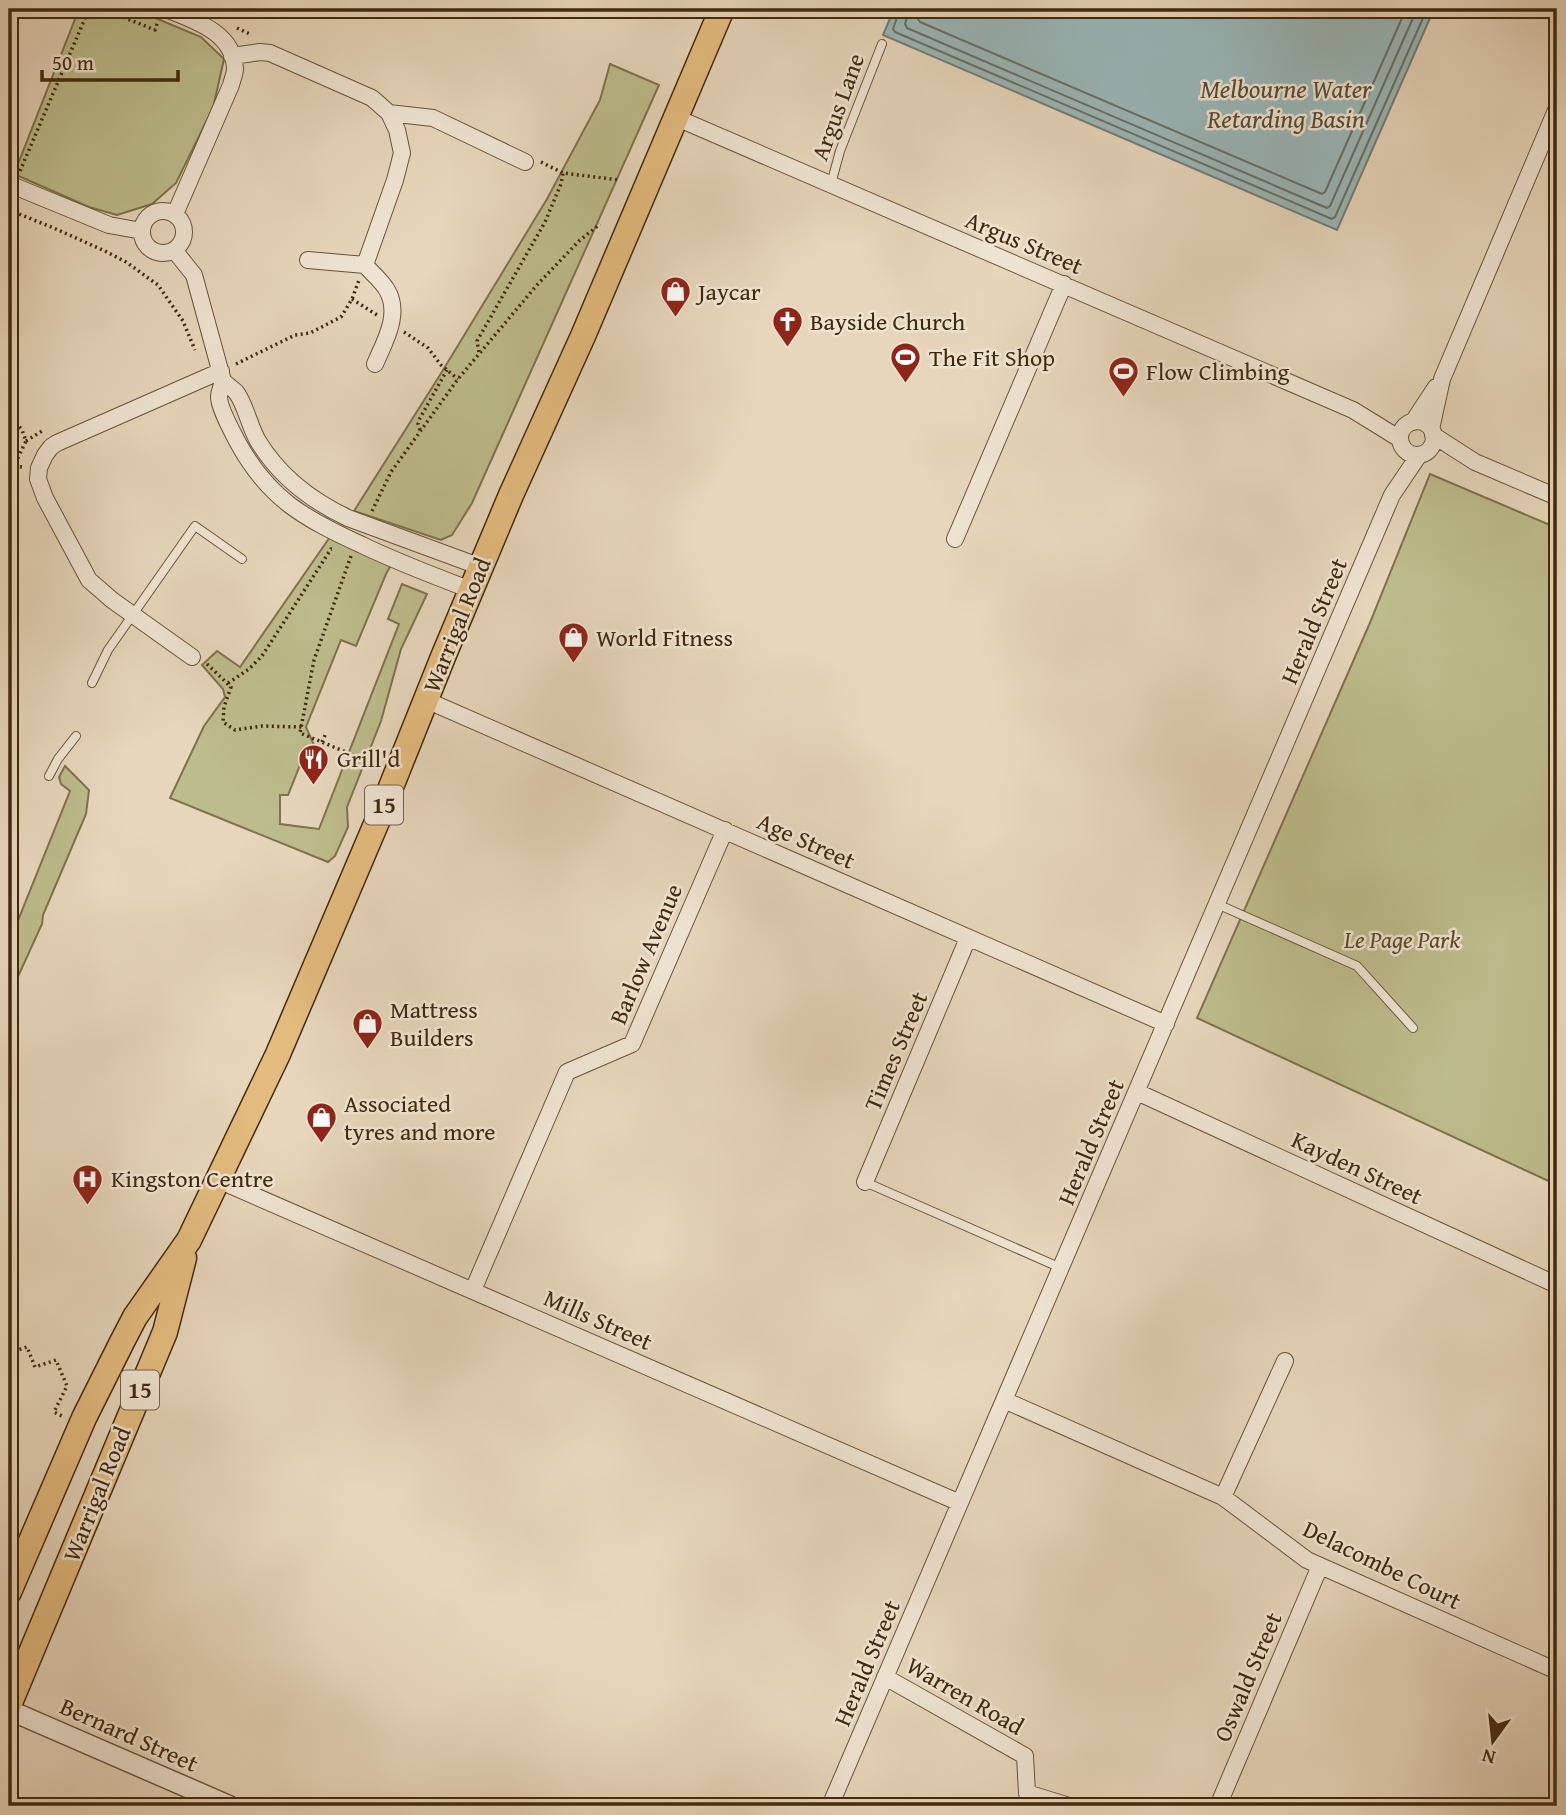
<svg xmlns="http://www.w3.org/2000/svg" width="1566" height="1815" viewBox="0 0 1566 1815" font-family="'Gentium Book Plus',serif">
  <style>
    .green { fill: #bdbc8c; stroke: #7f724c; stroke-width: 2 }
    .water { fill: #99b7b9; stroke: #767e73; stroke-width: 2 }
    .lines { fill: none; stroke-linecap: round; stroke-linejoin: round }
    .shore { stroke: #6d7062; stroke-width: 2 }
    .service-casing { stroke: #6a5437; stroke-width: 10 }
    .minor-casing { stroke: #6a5437; stroke-width: 18 }
    .tertiary-casing { stroke: #6a5437; stroke-width: 22 }
    .trunk-casing { stroke: #41290b; stroke-width: 27 }
    .path { stroke: #41290b; stroke-width: 3.5; stroke-dasharray: 2 3.5; stroke-linecap: butt }
    .service { stroke: #efe4d3; stroke-width: 8 }
    .minor { stroke: #efe4d3; stroke-width: 16 }
    .tertiary { stroke: #efe4d3; stroke-width: 19 }
    .trunk { stroke: #e4bb7e; stroke-width: 24 }
    .labels { text-anchor: middle; stroke-width: 5; stroke-linejoin: round; paint-order: stroke }
    .shield { fill: #efe4d3; stroke: #756147; stroke-width: 2 }
    .shield-label { font-size: 23px; font-weight: bold; fill: #41290b }
    .street-label { font-size: 24px; fill: #41290b; stroke: #efe4d3 }
    .poi-label { font-size: 24px; fill: #41290b; stroke: #efe4d3; text-anchor: start }
    .park-label { font-size: 24px; font-style: italic; fill: #5a4625; stroke: #efe4d3 }
    .water-label { font-size: 26px; font-style: italic; fill: #574c36; stroke: #efe4d3 }
  </style>
  <rect width="100%" height="100%" fill="#e7d6bc"/>
  <filter id="stains"><feTurbulence type="fractalNoise" baseFrequency=".00286" numOctaves="4"/><feColorMatrix values="0 0 0 0 .2 0 0 0 0 .09 0 0 0 0 .02 0 0 0 .5 -.17"/></filter>
  <radialGradient id="worn" r=".72"><stop offset=".6" stop-color="#630" stop-opacity="0"/><stop offset="1" stop-color="#630" stop-opacity=".3"/></radialGradient>
  <path class="green" d="M79 9H134L201 37 224 59 213 108 176 183 152 204 117 215 89 207 14 174Z
    M610 64 659 85 472 503 452 535 441 540 354 511 440 375 547 199 600 100Z
    M1430 474 1557 528V1185L1197 1018 1369 625Z
    M330 537 391 565 386 574 356 646 341 640 306 727 314 745 308 761 302 760 288 795H280V824L319 829 399 624 388 619 402 584 427 594 401 649 381 721 347 807 348 827 335 856 328 862 170 798 204 726 225 697 223 689 202 665 217 651 240 667Z
    M65 766 89 790 86 814 43 915 42 924 11 992H9V943L70 791 61 784 59 777Z"/>
  <path class="water" d="M894 9H1434L1337 230 883 35Z"/>
  <g class="lines">
    <path class="shore" d="M900 9 893 29 895 32 1332 219 1335 217 1427 9
      M909 9 905 24 907 28 1327 208 1330 206 1417 9
      M919 9 918 19 920 22 1322 194 1325 192 1406 9"/>
    <defs>
      <path id="service" d="M831 184 840 151 882 44
        M92 683 108 650 195 526 242 559
        M49 776 58 759 76 736
        M1217 904 1357 966 1413 1028
        M865 1182 1061 1268"/>
      <path id="minor" d="M166 9C193 20 234 32 235 69 235 74 232 80 231 85L175 214
        M232 56 260 52 270 53 372 98 389 113 397 130 402 153 395 180 365 265C372 273 382 281 387 290 401 314 385 341 375 364
        M389 113 433 118 525 162
        M677 118 1353 410 1400 439
        M9 184 109 225 142 231
        M142 232a21 21 0 1 1 42 0a21 21 0 1 1-42 0Z
        M174 250 194 275 223 381C222 386 219 392 219 397 219 408 232 431 237 441 268 499 305 519 362 545 397 562 434 576 471 590
        M308 260 365 265
        M223 381C227 385 232 388 236 392 245 403 250 428 258 441 279 476 312 501 348 518L481 567
        M1400 438a17 17 0 1 1 34 0a17 17 0 1 1-34 0Z
        M1413 422 1436 387
        M1431 429 1442 379 1557 108
        M1433 435 1475 462 1557 497
        M955 539 1064 284
        M192 657 112 600 89 580 45 498 38 479 39 468 45 455 51 447 57 443 221 371
        M426 700 1166 1024
        M1137 1092 1557 1285
        M218 1180 960 1503
        M865 1182 968 938
        M473 1290 567 1072 632 1044 725 830
        M1004 1400 1223 1497 1307 1560 1557 1671
        M1223 1497 1285 1361
        M885 1677 1025 1756 1027 1793 1069 1806
        M830 1806 1392 495 1419 455
        M1218 1806 1320 1566"/>
      <path id="tertiary" d="M9 1710 230 1806"/>
      <path id="trunk" d="M9 1592 84 1418 122 1342 135 1317 189 1240 278 1054 379 817 443 657 511 495 583 336 722 9
        M9 1705 165 1332 184 1258"/>
    </defs>
    <use href="#service" class="service-casing"/>
    <use href="#minor" class="minor-casing"/>
    <use href="#tertiary" class="tertiary-casing"/>
    <use href="#trunk" class="trunk-casing"/>
    <path class="path" d="M103 9 155 30 158 21
      M237 28 252 35
      M541 162 563 173 620 180
      M20 171 89 9
      M9 210 56 229 105 251 126 262 158 285 183 321 195 350
      M352 299 377 315
      M404 332 428 348 441 365 458 379
      M479 352 477 341 545 222 561 184 563 173
      M236 364 295 335 310 333 341 317 352 299 359 280
      M9 414 22 430 26 441 14 466 22 467
      M420 430 418 424 420 418 447 370
      M26 441 42 431
      M372 511 391 472 458 379 537 285 579 241 600 224
      M351 556 314 660 300 733 370 762
      M207 664 231 687 224 707 223 722 235 730 262 726 302 727
      M228 683 249 669 262 656 331 549H332
      M322 742 326 733
      M9 1353 27 1347 35 1367 56 1360 67 1386 54 1412 62 1416"/>
    <use href="#service" class="service"/>
    <use href="#minor" class="minor"/>
    <use href="#tertiary" class="tertiary"/>
    <use href="#trunk" class="trunk"/>
  </g>
  <defs>
    <symbol id="shop-pin" viewBox="-11 -11 22 30"><path d="M0 17L-7.5 6A9.5 9.5 0 1 1 7.5 6Z" fill="#8f2418" stroke="#efe4d3"/><path d="M-5-2.5h2.3a2.7 3.5 0 0 1 5.4 0H5L5.5 6h-11ZM-1.5-2.5h3a1.5 2.3 0 0 0-3 0Z" fill="#fff"/></symbol>
    <symbol id="church-pin" viewBox="-11 -11 22 30"><path d="M0 17L-7.5 6A9.5 9.5 0 1 1 7.5 6Z" fill="#8f2418" stroke="#efe4d3"/><path d="M-1.2-6h2.4v3.5h3.3v2.4h-3.3V6h-2.4V-.1h-3.3v-2.4h3.3Z" fill="#fff"/></symbol>
    <symbol id="stadium-pin" viewBox="-11 -11 22 30"><path d="M0 17L-7.5 6A9.5 9.5 0 1 1 7.5 6Z" fill="#8f2418" stroke="#efe4d3"/><path d="M0-5a6.5 5 0 1 0 0 10a6.5 5 0 1 0 0-10ZM-3.5-1.8h7v3.6h-7Z" fill="#fff"/></symbol>
    <symbol id="restaurant-pin" viewBox="-11 -11 22 30"><path d="M0 17L-7.5 6A9.5 9.5 0 1 1 7.5 6Z" fill="#8f2418" stroke="#efe4d3"/><path d="M-5-6h1v4h1v-4h1v4h1v-4h1v5L-1.5 .5V6h-2V.5L-5-1ZM5-6V6H3V1.5H1.5Q1.5-4 5-6Z" fill="#fff"/></symbol>
    <symbol id="hospital-pin" viewBox="-11 -11 22 30"><path d="M0 17L-7.5 6A9.5 9.5 0 1 1 7.5 6Z" fill="#8f2418" stroke="#efe4d3"/><path d="M-5-5h3v3.5h4V-5h3V5h-3V1.5h-4V5h-3Z" fill="#fff"/></symbol>
  </defs>
  <g fill-rule="evenodd">
    <use href="#shop-pin" x="658" y="274" width="35" height="47"/>
    <use href="#church-pin" x="770" y="304" width="35" height="47"/>
    <use href="#stadium-pin" x="888" y="340" width="35" height="47"/>
    <use href="#stadium-pin" x="1106" y="354" width="35" height="47"/>
    <use href="#shop-pin" x="556" y="620" width="35" height="47"/>
    <use href="#restaurant-pin" x="296" y="742" width="35" height="47"/>
    <use href="#shop-pin" x="350" y="1006" width="35" height="47"/>
    <use href="#shop-pin" x="304" y="1100" width="35" height="47"/>
    <use href="#hospital-pin" x="70" y="1162" width="35" height="47"/>
  </g>
  <g class="labels">
    <g class="shield">
      <rect x="365" y="785.5" width="38" height="39" rx="5"/>
      <rect x="121" y="1370.5" width="38" height="39" rx="5"/>
    </g>
    <g class="shield-label">
      <text x="384" y="813">15</text>
      <text x="140" y="1398">15</text>
    </g>
    <g class="street-label">
      <text transform="translate(838 107) rotate(-70)" y="8">Argus Lane</text>
      <text transform="translate(1024 243) rotate(23)" y="8">Argus Street</text>
      <text transform="translate(1314 621) rotate(-67)" y="8">Herald Street</text>
      <text transform="translate(457 625) rotate(-68)" y="8">Warrigal Road</text>
      <text transform="translate(806 841) rotate(24)" y="8">Age Street</text>
      <text transform="translate(646 954) rotate(-67)" y="8">Barlow Avenue</text>
      <text transform="translate(896 1051) rotate(-67)" y="8">Times Street</text>
      <text transform="translate(1091 1142) rotate(-67)" y="8">Herald Street</text>
      <text transform="translate(1357 1168) rotate(25)" y="8">Kayden Street</text>
      <text transform="translate(598 1320) rotate(24)" y="8">Mills Street</text>
      <text transform="translate(97 1494) rotate(-68)" y="8">Warrigal Road</text>
      <text transform="translate(1382 1565) rotate(26)" y="8">Delacombe Court</text>
      <text transform="translate(867 1663) rotate(-67)" y="8">Herald Street</text>
      <text transform="translate(1248 1677) rotate(-67)" y="8">Oswald Street</text>
      <text transform="translate(965 1696) rotate(30)" y="8">Warren Road</text>
      <text transform="translate(129 1735) rotate(24)" y="8">Bernard Street</text>
    </g>
    <g class="poi-label">
      <text x="698" y="300">Jaycar</text>
      <text x="810" y="330">Bayside Church</text>
      <text x="929" y="366">The Fit Shop</text>
      <text x="1146" y="380">Flow Climbing</text>
      <text x="596" y="646">World Fitness</text>
      <text x="337" y="767">Grill'd</text>
      <text x="390" y="1018">Mattress<tspan x="390" dy="28">Builders</tspan></text>
      <text x="344" y="1112">Associated<tspan x="344" dy="28">tyres and more</tspan></text>
      <text x="111" y="1187">Kingston Centre</text>
    </g>
    <g class="park-label">
      <text x="1402" y="948">Le Page Park</text>
    </g>
    <g class="water-label">
      <text x="1286" y="98">Melbourne Water<tspan x="1286" dy="30">Retarding Basin</tspan></text>
    </g>
  </g>
  <rect width="1566" height="1815" fill="none" stroke="#e7d6bc" stroke-width="35"/>
  <rect x="10" y="10" width="1545" height="1794" fill="none" stroke="#41290b" stroke-width="3.5"/>
  <rect x="18" y="18" width="1531" height="1780" fill="none" stroke="#41290b" stroke-width="2"/>
  <g transform="translate(1493 1741) rotate(195)" stroke="#efe4d3" stroke-width="5" paint-order="stroke">
  <path d="M0-5L12 26L0 18L-12 26Z" fill="#41290b"/>
  <text y="-10" font-size="19" font-weight="bold" text-anchor="middle" fill="#41290b">N</text>
  </g>
  <path d="M42 70v10h136v-10" fill="none" stroke="#41290b" stroke-width="3.5"/>
  <text x="52" y="70" font-size="21" fill="#41290b" stroke="#efe4d3" stroke-width="5" paint-order="stroke">50 m</text>
  <rect width="100%" height="100%" filter="url(#stains)"/>
  <rect width="100%" height="100%" fill="url(#worn)"/>
</svg>
